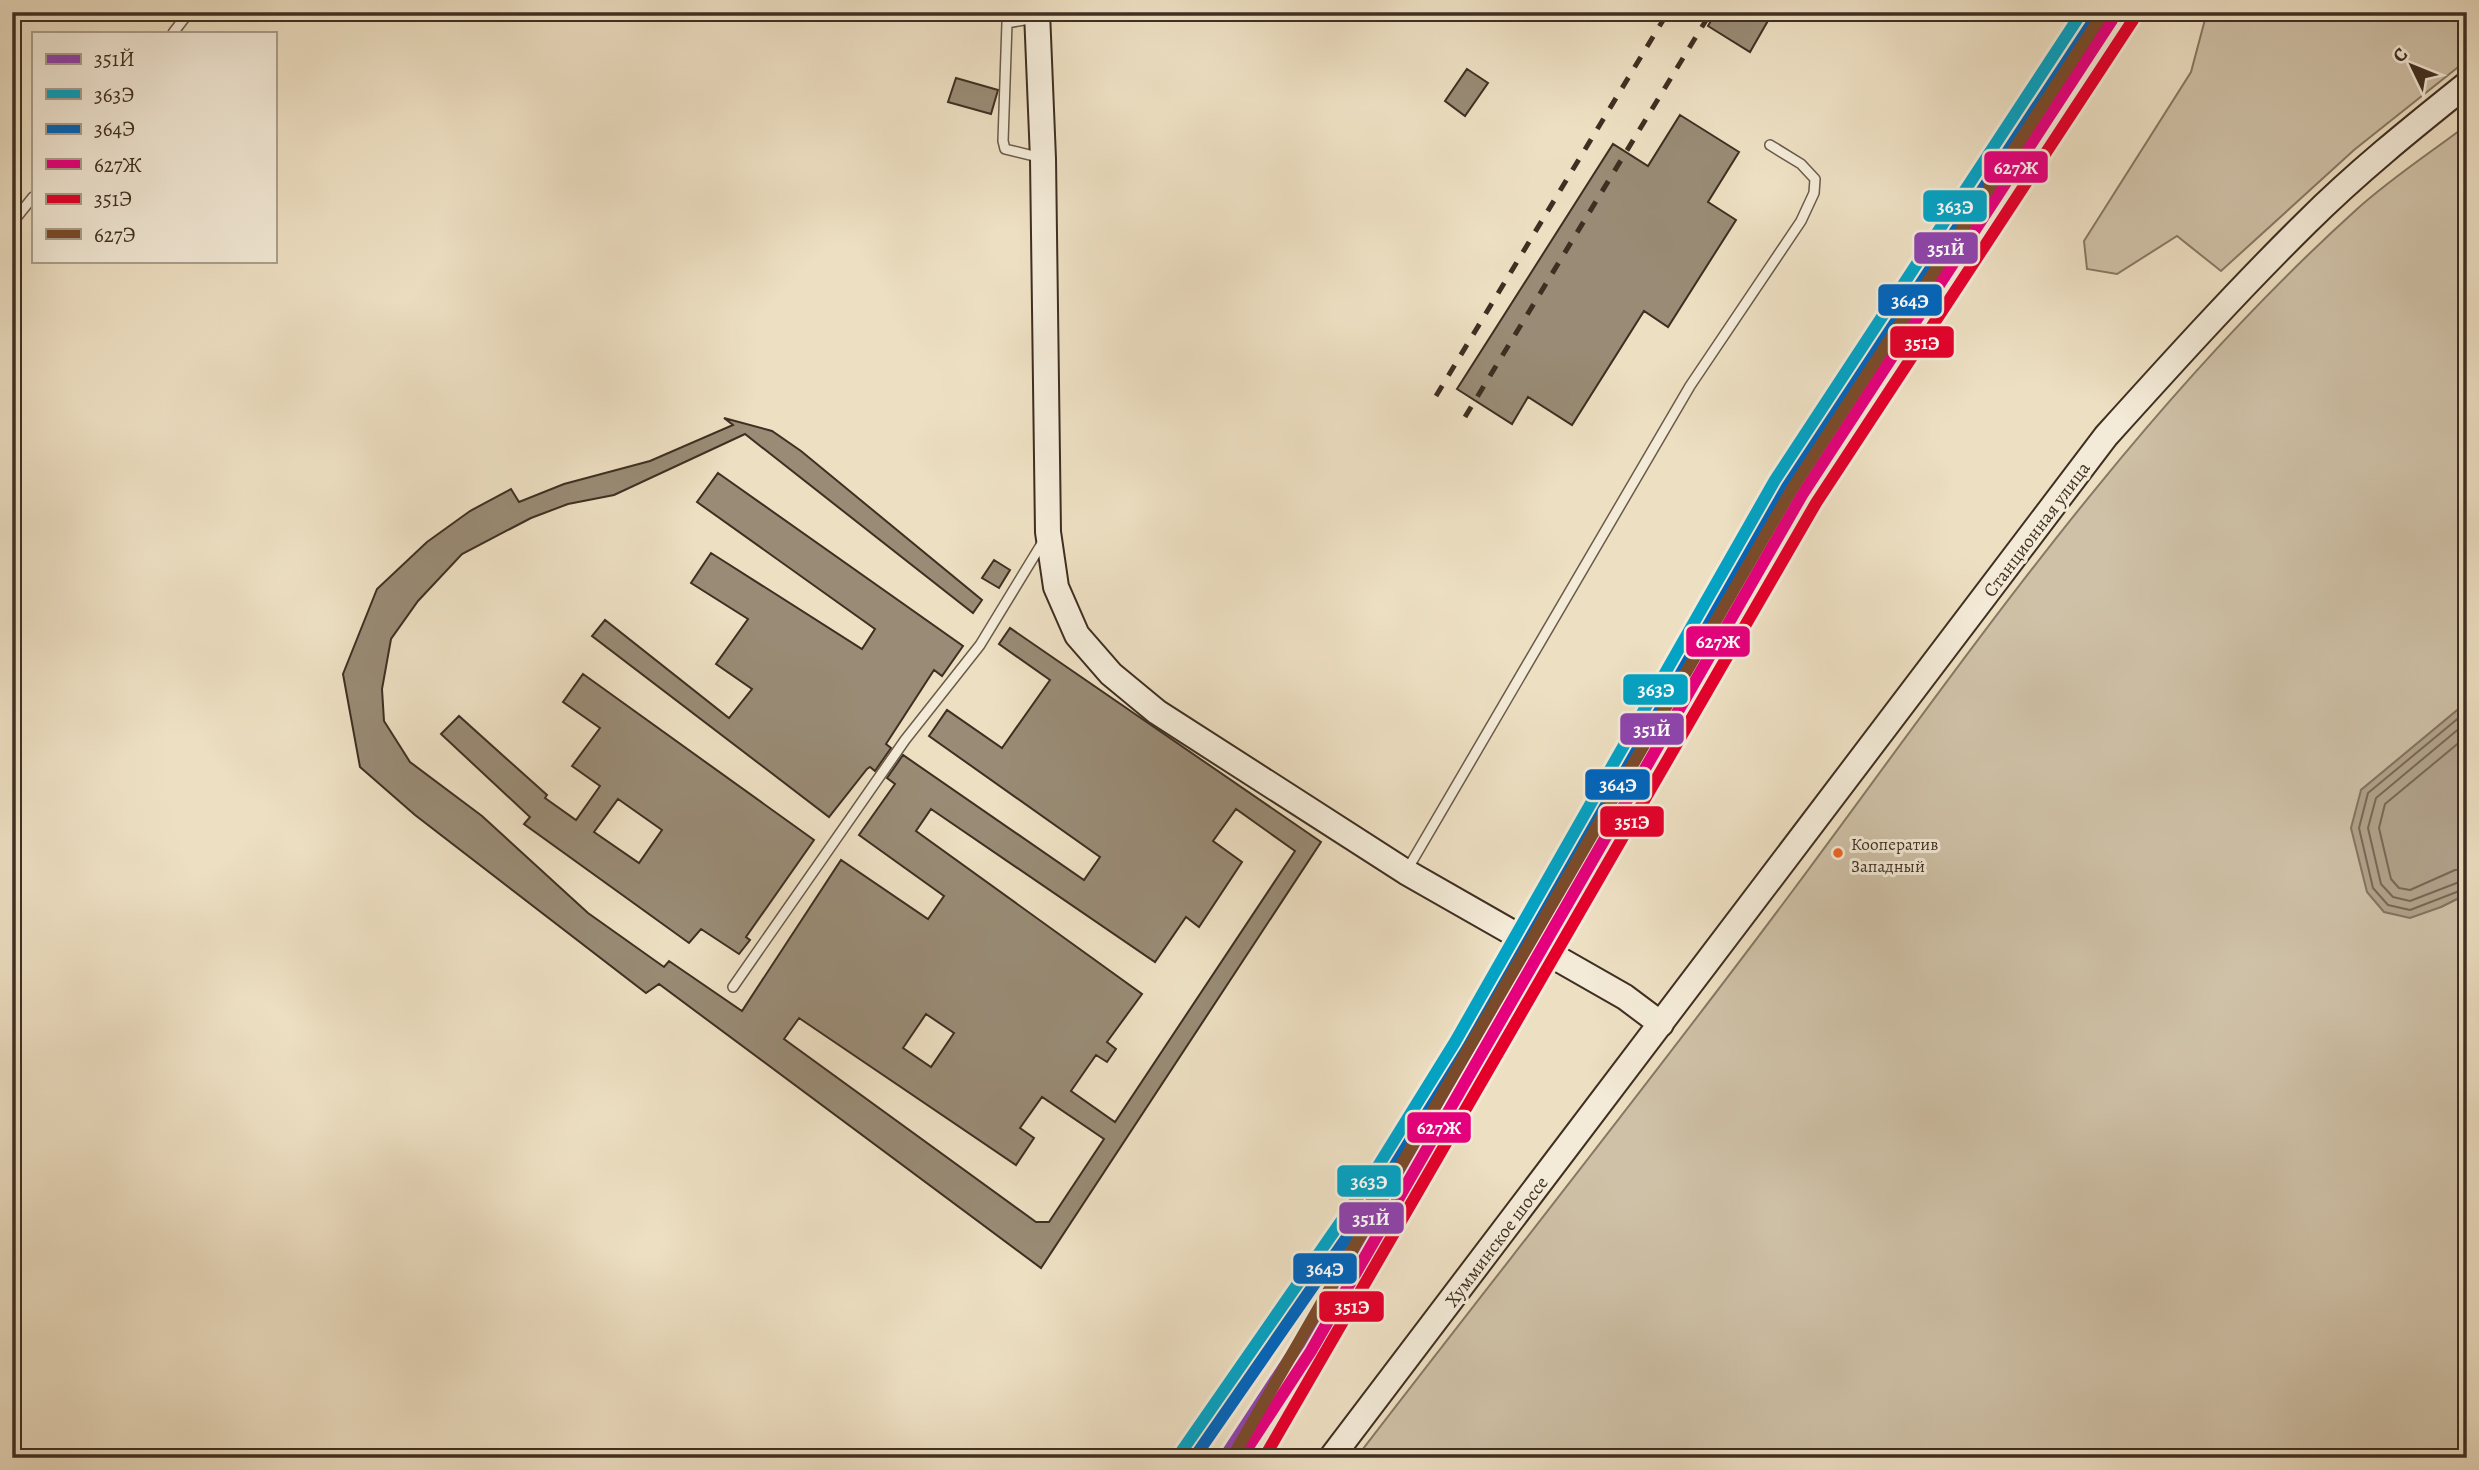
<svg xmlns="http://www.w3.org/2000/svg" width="2479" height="1470" viewBox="0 0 2479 1470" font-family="Alegreya,serif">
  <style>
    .green { fill: #cfc1a7; stroke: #877864; stroke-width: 2 }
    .water { fill: #b2a38c; stroke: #847562; stroke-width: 2 }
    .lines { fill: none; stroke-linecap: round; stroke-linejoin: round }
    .shore { stroke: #786957; stroke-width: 2 }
    .building { fill: #998b75; stroke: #3f2f22; stroke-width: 2; fill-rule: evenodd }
    .lane-casing { stroke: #6a5b4a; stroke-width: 12 }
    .secondary-casing { stroke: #3f2f22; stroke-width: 28 }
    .lane { stroke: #f3ead7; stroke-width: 9 }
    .secondary { stroke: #f3ead7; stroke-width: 24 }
    .rail { stroke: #3f2f22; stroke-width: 5; stroke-dasharray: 12 12; stroke-linecap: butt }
    .rail-1-casing { stroke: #f3ead7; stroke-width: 18 }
    .rail-2-casing { stroke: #f3ead7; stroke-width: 18 }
    .rail-3-casing { stroke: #f3ead7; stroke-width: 18 }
    .rail-4-casing { stroke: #f3ead7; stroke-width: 18 }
    .rail-5-casing { stroke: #f3ead7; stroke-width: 18 }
    .rail-6-casing { stroke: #f3ead7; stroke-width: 18 }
    .rail-1 { stroke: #8e44ad; stroke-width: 12 }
    .rail-2 { stroke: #03a3c5; stroke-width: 12 }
    .rail-3 { stroke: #0065bd; stroke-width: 12 }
    .rail-4 { stroke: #e5007d; stroke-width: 12 }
    .rail-5 { stroke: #e4002b; stroke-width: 12 }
    .rail-6 { stroke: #7a4b2a; stroke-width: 12 }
    .bus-dot { fill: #f26522; stroke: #f3ead7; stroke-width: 2.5 }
    .labels { text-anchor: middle; stroke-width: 6; stroke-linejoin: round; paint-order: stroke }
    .bus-label { font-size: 17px; fill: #3f2f22; stroke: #f3ead7; text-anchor: start }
    .street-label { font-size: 19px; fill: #3f2f22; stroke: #f3ead7 }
    .line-badge { stroke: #f3ead7; stroke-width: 2.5 }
    .badge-label { font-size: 19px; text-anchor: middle; font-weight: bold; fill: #fff }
  </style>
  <rect width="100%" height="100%" fill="#eddfc2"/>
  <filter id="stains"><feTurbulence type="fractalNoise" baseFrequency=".00286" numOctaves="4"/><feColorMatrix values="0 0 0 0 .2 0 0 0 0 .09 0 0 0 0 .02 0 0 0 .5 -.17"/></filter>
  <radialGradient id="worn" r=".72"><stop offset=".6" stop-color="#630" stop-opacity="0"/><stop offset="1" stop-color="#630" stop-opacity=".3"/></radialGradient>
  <path class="green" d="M2207 12H2467V60L2354 150 2221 271 2177 236 2117 274 2087 269 2084 241 2191 72Z
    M2467 125V702L2361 790 2441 907 2467 894V1458H1356C1502 1268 1651 1081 1794 889 1970 652 2135 410 2356 210 2390 179 2430 153 2467 125Z"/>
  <path class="water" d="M2467 702V894L2441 907 2410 918 2384 912 2367 892 2351 828 2361 790Z"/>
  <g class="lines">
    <path class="shore" d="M2467 711 2368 793 2359 828 2373 888 2388 905 2410 910 2467 888
      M2467 722 2376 798 2368 828 2381 884 2393 897 2410 901 2467 879
      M2467 736 2385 804 2379 828 2391 879 2399 888 2410 890 2455 870 2467 869"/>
  </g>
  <path class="building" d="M1716 12H1773L1750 52 1708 26Z
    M1467 69 1488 83 1465 116 1445 101Z
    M956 78 998 90 991 114 948 102Z
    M1680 115 1739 152 1708 202 1736 220 1668 327 1644 311 1572 425 1528 397 1512 424 1457 389 1613 144 1648 166Z
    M724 418 772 431 801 451 982 600 973 613 745 434 614 495 568 504 531 518 462 554 418 601 391 639 382 689 384 721 410 762 482 816 588 913 664 967 669 961 742 1011 841 860 928 919 944 896 859 835 895 784 887 778 903 755 1084 880 1100 857 929 736 947 710 1002 748 1050 680 999 644 1010 628 1321 842 1041 1268 659 984 646 993 415 815 360 767 343 674 377 589 427 542 470 511 511 489 519 502 564 484 650 461 733 425ZM931 809 1155 962 1186 917 1199 927 1242 862 1213 841 1236 809 1295 851 1115 1122 1071 1091 1096 1055 1107 1062 1116 1049 1107 1042 1142 994 916 831ZM926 1014 954 1033 931 1067 903 1048ZM799 1018 1016 1165 1034 1138 1020 1128 1042 1097 1104 1139 1049 1222H1036L784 1039Z
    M718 473 963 646 942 676 934 670 886 744 891 748 875 771 870 767 867 769 829 817 592 636 605 620 729 718 752 689 716 664 748 619 691 583 711 553 862 649 875 629 697 502Z
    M994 560 1010 570 999 588 982 578Z
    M583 674 814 840 746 937 750 940 739 954 701 929 689 943 524 824 530 817 441 734 459 716 547 795 545 798 576 820 600 786 572 766 600 728 563 702ZM618 799 662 830 639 863 594 832Z"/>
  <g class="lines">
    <defs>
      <path id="lane" d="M1035 18 1007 23 1003 141 1005 149 1042 158
        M173 33 189 12
        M12 223 33 197
        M1407 870 1690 386 1801 221 1814 193 1815 179 1801 164 1770 145
        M733 987 905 740 980 645 1044 540"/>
      <path id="secondary" d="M1037 12 1043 159 1048 532 1056 587 1077 635 1111 674 1157 712 1406 872 1625 997 1661 1024
        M1331 1458 2106 436C2171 364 2237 291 2306 223 2356 173 2412 128 2467 84"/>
    </defs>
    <use href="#lane" class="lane-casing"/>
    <use href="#secondary" class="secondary-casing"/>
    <use href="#lane" class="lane"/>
    <use href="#secondary" class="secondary"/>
    <path class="rail" d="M1436 396 1668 12
      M1465 417 1711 12"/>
    <defs>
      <path id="rail-1" d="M1224 1458 1299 1344 1790 488 2100 12"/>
      <path id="rail-2" d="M1177 1458 1367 1184 1455 1042 1775 480 2082 12"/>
      <path id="rail-3" d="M1194 1458 1379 1191 1467 1049 1787 487 2094 20"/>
      <path id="rail-4" d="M1241 1458 1311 1351 1802 495 2112 20"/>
      <path id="rail-5" d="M1264 1458 1816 503 2133 20"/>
      <path id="rail-6" d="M1236 1451 1792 489 2104 12"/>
    </defs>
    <use href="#rail-1" class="rail-1-casing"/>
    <use href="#rail-2" class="rail-2-casing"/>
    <use href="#rail-3" class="rail-3-casing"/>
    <use href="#rail-4" class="rail-4-casing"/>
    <use href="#rail-5" class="rail-5-casing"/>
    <use href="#rail-6" class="rail-6-casing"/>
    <use href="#rail-1" class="rail-1"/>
    <use href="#rail-2" class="rail-2"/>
    <use href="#rail-3" class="rail-3"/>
    <use href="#rail-4" class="rail-4"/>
    <use href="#rail-5" class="rail-5"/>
    <use href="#rail-6" class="rail-6"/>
  </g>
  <circle class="bus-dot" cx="1838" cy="853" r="6"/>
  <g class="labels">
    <g class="bus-label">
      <text x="1851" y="850">Кооператив<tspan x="1851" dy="22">Западный</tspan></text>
    </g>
    <g class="street-label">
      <text transform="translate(2036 529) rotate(-53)" y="7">Станционная улица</text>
      <text transform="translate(1496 1241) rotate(-53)" y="7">Хумминское шоссе</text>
    </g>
  </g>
  <g class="line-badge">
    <rect x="1983" y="150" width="66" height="34" rx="7" fill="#e5007d"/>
    <rect x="1922" y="189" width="66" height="34" rx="7" fill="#03a3c5"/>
    <rect x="1913" y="231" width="66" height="34" rx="7" fill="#8e44ad"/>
    <rect x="1877" y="283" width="66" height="34" rx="7" fill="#0065bd"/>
    <rect x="1889" y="325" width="66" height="34" rx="7" fill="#e4002b"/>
    <rect x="1685" y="625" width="66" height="33" rx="7" fill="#e5007d"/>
    <rect x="1622" y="673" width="67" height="33" rx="7" fill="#03a3c5"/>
    <rect x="1619" y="712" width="66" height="34" rx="7" fill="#8e44ad"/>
    <rect x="1584" y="768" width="67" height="33" rx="7" fill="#0065bd"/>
    <rect x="1599" y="805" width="66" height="33" rx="7" fill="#e4002b"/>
    <rect x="1406" y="1111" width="66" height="33" rx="7" fill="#e5007d"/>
    <rect x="1336" y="1164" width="66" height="34" rx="7" fill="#03a3c5"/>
    <rect x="1338" y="1201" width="67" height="34" rx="7" fill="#8e44ad"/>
    <rect x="1292" y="1252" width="66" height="33" rx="7" fill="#0065bd"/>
    <rect x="1318" y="1290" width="67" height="33" rx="7" fill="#e4002b"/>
  </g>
  <g class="badge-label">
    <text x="2016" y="174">627Ж</text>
    <text x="1955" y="213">363Э</text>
    <text x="1946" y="255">351Й</text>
    <text x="1910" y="307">364Э</text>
    <text x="1922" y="349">351Э</text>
    <text x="1718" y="648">627Ж</text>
    <text x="1656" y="696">363Э</text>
    <text x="1652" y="736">351Й</text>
    <text x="1618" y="791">364Э</text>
    <text x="1632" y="828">351Э</text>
    <text x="1439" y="1134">627Ж</text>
    <text x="1369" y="1188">363Э</text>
    <text x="1371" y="1225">351Й</text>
    <text x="1325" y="1275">364Э</text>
    <text x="1352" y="1313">351Э</text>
  </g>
  <rect width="2479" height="1470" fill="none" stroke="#eddfc2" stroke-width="42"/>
  <rect x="14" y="14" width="2451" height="1442" fill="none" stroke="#3f2f22" stroke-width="3.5"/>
  <rect x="21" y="21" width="2437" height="1428" fill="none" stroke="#3f2f22" stroke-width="2"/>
  <rect x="32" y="32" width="245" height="231" fill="#f3ead7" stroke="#ab9f8f" stroke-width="2"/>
  <rect x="46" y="54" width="35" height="10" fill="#8e44ad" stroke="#ab9f8f" stroke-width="2"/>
  <text x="94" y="66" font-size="21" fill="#3f2f22">351Й</text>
  <rect x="46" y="89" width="35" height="10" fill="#03a3c5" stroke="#ab9f8f" stroke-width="2"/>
  <text x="94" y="102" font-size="21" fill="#3f2f22">363Э</text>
  <rect x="46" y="124" width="35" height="10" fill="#0065bd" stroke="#ab9f8f" stroke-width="2"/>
  <text x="94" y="136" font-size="21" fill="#3f2f22">364Э</text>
  <rect x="46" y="159" width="35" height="10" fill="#e5007d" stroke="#ab9f8f" stroke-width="2"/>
  <text x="94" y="172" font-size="21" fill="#3f2f22">627Ж</text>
  <rect x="46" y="194" width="35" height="10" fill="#e4002b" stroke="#ab9f8f" stroke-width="2"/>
  <text x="94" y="206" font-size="21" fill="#3f2f22">351Э</text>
  <rect x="46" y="229" width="35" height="10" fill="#7a4b2a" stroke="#ab9f8f" stroke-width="2"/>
  <text x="94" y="242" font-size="21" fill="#3f2f22">627Э</text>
  <g transform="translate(2412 66) rotate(313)" stroke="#f3ead7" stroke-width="5" paint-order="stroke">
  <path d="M0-5L12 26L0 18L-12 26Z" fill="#3f2f22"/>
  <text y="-10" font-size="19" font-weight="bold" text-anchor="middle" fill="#3f2f22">С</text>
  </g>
  <rect width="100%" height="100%" filter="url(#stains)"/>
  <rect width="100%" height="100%" fill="url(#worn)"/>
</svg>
